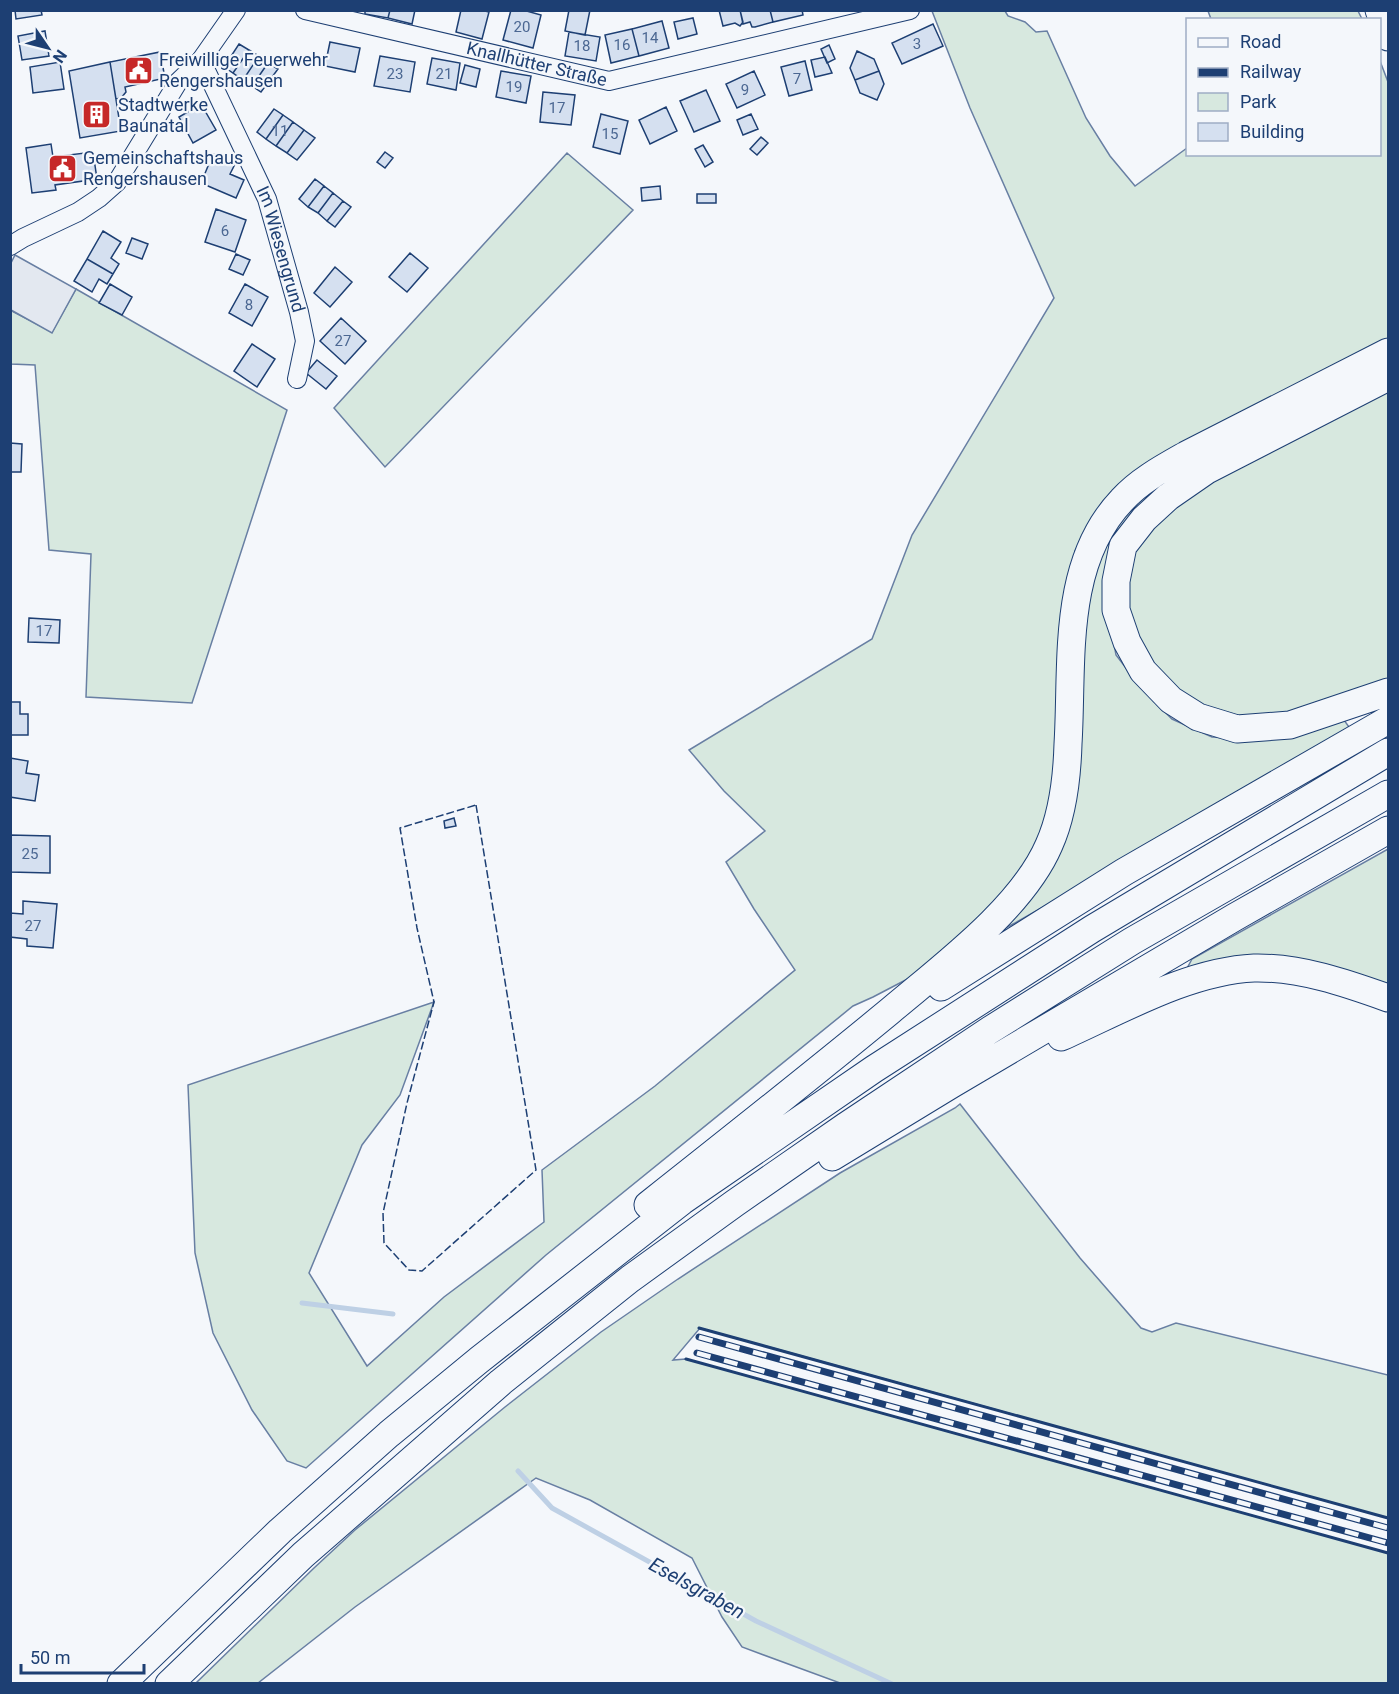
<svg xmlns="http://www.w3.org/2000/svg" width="1399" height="1694" viewBox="0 0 1399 1694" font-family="Roboto,sans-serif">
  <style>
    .green { fill: #d7e8df; stroke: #687fa3; stroke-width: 1.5 }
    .parking { fill: #e3e8f0; stroke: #687fa3; stroke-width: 1.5 }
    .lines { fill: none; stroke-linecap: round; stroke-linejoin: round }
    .stream { stroke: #bed0e5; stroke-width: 5 }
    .building { fill: #d5e0f0; stroke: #1d3f73; stroke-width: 1.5 }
    .minor-casing { stroke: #1d3f73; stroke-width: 20 }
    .highway-casing { stroke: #1d3f73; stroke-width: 29 }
    .minor { stroke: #f4f7fb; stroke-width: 18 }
    .highway { stroke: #f4f7fb; stroke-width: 27 }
    .rail-casing { stroke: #1d3f73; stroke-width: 7 }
    .rail { stroke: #f4f7fb; stroke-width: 4.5; stroke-dasharray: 14; stroke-linecap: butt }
    .fence { stroke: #1d3f73; stroke-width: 1.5; stroke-dasharray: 8 3; stroke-linecap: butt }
    .wall { stroke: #1d3f73; stroke-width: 3 }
    .labels { text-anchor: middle; stroke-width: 4.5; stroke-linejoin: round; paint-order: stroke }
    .number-label { font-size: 15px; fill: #4b6792 }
    .poi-label { font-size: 18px; fill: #1d3f73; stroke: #f4f7fb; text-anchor: start }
    .street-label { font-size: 18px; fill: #1d3f73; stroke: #f4f7fb }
    .water-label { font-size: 20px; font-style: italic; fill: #1d3f73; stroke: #f4f7fb }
  </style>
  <rect width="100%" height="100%" fill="#f4f7fb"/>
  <path class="green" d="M932 11H1005L1008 16 1025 22 1036 32 1047 31 1086 118 1110 156 1135 186 1187 148 1188 154H1380V61L1388 82V341L1088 528 1075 551 1092 558 1140 497 1196 463 1149 496 1123 524 1109 563 1108 611 1116 655 1142 689 1172 719 1212 737 1260 740 1344 720 1349 727 1294 765 1091 880 1015 923 873 997 853 1006 546 1255 306 1468 287 1461 252 1410 213 1333 195 1253 188 1085 434 1002 400 1095 362 1145 309 1273 367 1366 444 1297 544 1222 542 1170 655 1086 795 970 754 909 726 862 765 831 724 791 689 750 872 639 912 535 1054 298 970 108Z
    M1208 11H1358L1362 19H1211Z
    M567 153 633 210 385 467 334 408Z
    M76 289 287 410 192 703 86 697 91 554 49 550 35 365 11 364 10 310 52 332Z
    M1388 389V682L1288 716 1252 720 1187 701 1160 676 1128 618 1130 549 1189 490Z
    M1388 849V989L1185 972 1192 959Z
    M960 1104 1080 1258 1141 1328 1152 1332 1176 1323 1388 1375V1518L700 1328 673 1360 686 1359 1388 1553V1683H840L742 1647 722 1617 692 1558 590 1500 536 1478 355 1607 258 1683H196L314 1568 355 1530 505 1407 601 1332 678 1279 840 1173 955 1108Z"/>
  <path class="parking" d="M15 255 76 289 52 333 11 310V263Z"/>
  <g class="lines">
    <path class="stream" d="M302 1303 393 1314
      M518 1471 552 1508 756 1621 892 1684"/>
  </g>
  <path class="building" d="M15 10H41L42 15 16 19Z
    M365 10H390L388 18 365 14Z
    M390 10H415L412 24 388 18Z
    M461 10H481L489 12 482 39 456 32Z
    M511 10H523L541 15 533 48 503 40Z
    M569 10H590L585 35 565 31Z
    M719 10H740L743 22 740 26 735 23 723 26Z
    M740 10H770L773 22 755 27H752L750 22 743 24Z
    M770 10H802L803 15 773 22Z
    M693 18 697 34 678 39 674 22Z
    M662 21 669 48 639 56 632 29Z
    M933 24 943 46 902 64 892 43Z
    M632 29 639 56 611 63 605 35Z
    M45 31 49 56 22 60 18 36Z
    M569 32 600 37 596 61 565 56Z
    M330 42 360 48 355 72 325 66Z
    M239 44 249 50 233 73 224 67Z
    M829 45 835 59 827 63 821 49Z
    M249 50 259 56 243 80 233 73Z
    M857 51 874 59 879 71 855 80 850 68Z
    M160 52 165 78 125 87 126 92 121 98 116 99 110 62Z
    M259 56 268 63 252 86 243 80Z
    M380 56 415 62 410 92 374 86Z
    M825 57 832 73 815 77 811 60Z
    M432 58 460 63 456 90 427 84Z
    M805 61 812 90 789 96 781 67Z
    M60 62 64 89 33 93 30 67Z
    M110 62 121 131 80 138 69 71Z
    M268 63 278 69 261 92 252 86Z
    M465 65 480 69 476 87 460 83Z
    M501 71 531 76 526 103 496 97Z
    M754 71 765 95 737 108 726 84Z
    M879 71 884 84 877 100 860 93 855 80Z
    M706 90 720 121 694 132 680 101Z
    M543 92 575 95 571 125 540 122Z
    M201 104 216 130 193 143 179 117Z
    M666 107 677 131 650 144 639 120Z
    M274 109 283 115 266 139 257 132Z
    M601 114 628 121 620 154 593 147Z
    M751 114 758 129 743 135 737 120Z
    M283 115 293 122 276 146 266 139Z
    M293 122 304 130 287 153 276 146Z
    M304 130 315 138 297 160 287 153Z
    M761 137 768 143 757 155 750 149Z
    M51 144 53 157 93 152 97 179 55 185 56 190 32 193 26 148Z
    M703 145 713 162 705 167 695 149Z
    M385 152 393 158 385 168 377 162Z
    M213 154 235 164 230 174 244 180 236 198 201 183Z
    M315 179 324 186 308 207 299 199Z
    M324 186 333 193 318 213 308 207Z
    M660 186 661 199 642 201 641 188Z
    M333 193 343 201 327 221 318 213Z
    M697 194H716V203H697Z
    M343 201 351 207 335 227 327 221Z
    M216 209 246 220 235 252 205 242Z
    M103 231 121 242 111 258 119 264 113 274 87 259Z
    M132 238 148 244 142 259 126 253Z
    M410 253 428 268 407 292 389 277Z
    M236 254 250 260 243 275 229 269Z
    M87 259 113 274 107 284 99 279 92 292 74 281Z
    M335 267 352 282 330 307 314 293Z
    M110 284 132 297 122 315 99 303Z
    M245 284 268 297 252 326 229 313Z
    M341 318 366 341 345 364 320 341Z
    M252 344 275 359 257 387 234 371Z
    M317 360 337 376 326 389 306 373Z
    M10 443 22 444 21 472H10Z
    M29 618 60 620 59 643 28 642Z
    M10 702H20V714H28V735H10Z
    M10 758 28 761 26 773 39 775 35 801 10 797Z
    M454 818 456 826 445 828 444 821Z
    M10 835 50 836V873L10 872Z
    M23 901 57 904 53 948 27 946V939L10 937V913L23 914Z"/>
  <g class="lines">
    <defs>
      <g id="minor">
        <path id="s1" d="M305 10 609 81 910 10"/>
        <path id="s2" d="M201 60 267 199 299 312 305 341 297 379"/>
        <path d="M10 246 23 238 78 212 99 198 117 182 178 82 201 60 236 10"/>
      </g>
      <path id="highway" d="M1379 10 1388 37
        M1388 377 1207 470 1168 497 1144 519 1123 546 1116 581V610L1127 642 1143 671 1171 700 1198 717 1237 729 1290 725 1388 692
        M941 987 1124 872 1388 720
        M1061 1037C1120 1011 1188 971 1254 968 1300 967 1346 983 1388 998
        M832 1157 952 1084 1235 917 1388 830
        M648 1205C729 1141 810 1077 890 1011 942 967 1022 908 1049 845 1063 814 1067 778 1068 744 1073 663 1061 564 1122 500 1139 481 1163 468 1186 455L1388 352
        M121 1684 280 1531 389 1434 479 1360 682 1201 874 1069 1092 929 1388 752
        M169 1684 303 1555 334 1528 501 1382 630 1279 735 1203 846 1126 990 1030 1132 941 1388 794"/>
    </defs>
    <use href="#minor" class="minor-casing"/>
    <use href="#highway" class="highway-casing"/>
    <use href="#minor" class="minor"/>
    <use href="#highway" class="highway"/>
    <defs>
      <path id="rail" d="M699 1337 1388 1528
        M697 1353 1388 1543"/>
    </defs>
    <use href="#rail" class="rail-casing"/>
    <use href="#rail" class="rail"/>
    <path class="fence" d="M476 805 536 1170 422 1271 409 1270 384 1243 383 1213 407 1103 434 1002 417 928 400 828Z"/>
    <path class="wall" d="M699 1328 1388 1518
      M686 1359 1388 1553"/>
  </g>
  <defs>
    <symbol id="civic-square" viewBox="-11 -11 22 22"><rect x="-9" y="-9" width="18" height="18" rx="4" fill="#c62828" stroke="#f4f7fb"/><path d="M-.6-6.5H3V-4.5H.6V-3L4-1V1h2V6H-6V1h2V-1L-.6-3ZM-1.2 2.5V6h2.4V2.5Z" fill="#fff"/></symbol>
    <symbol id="building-square" viewBox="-11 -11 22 22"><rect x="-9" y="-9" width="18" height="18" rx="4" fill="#c62828" stroke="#f4f7fb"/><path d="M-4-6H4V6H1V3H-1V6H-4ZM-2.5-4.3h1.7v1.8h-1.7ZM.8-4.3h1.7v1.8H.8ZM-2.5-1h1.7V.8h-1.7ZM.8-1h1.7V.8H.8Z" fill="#fff"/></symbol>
  </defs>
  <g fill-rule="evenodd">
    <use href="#civic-square" x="122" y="54" width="33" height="33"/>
    <use href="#building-square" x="80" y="98" width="33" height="33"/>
    <use href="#civic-square" x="46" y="152" width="33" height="33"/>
  </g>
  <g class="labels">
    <g class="number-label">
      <text x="522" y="32">20</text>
      <text x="650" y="43">14</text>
      <text x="917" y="49">3</text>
      <text x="622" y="50">16</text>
      <text x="582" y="51">18</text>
      <text x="395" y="79">23</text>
      <text x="444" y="79">21</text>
      <text x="797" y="84">7</text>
      <text x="514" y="92">19</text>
      <text x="745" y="95">9</text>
      <text x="557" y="113">17</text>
      <text x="280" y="136">11</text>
      <text x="610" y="139">15</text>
      <text x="225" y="236">6</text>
      <text x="249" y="310">8</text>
      <text x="343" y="346">27</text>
      <text x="44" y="636">17</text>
      <text x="30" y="859">25</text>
      <text x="33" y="931">27</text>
    </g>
    <g class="poi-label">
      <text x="159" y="66">Freiwillige Feuerwehr<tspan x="159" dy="21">Rengershausen</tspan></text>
      <text x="118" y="111">Stadtwerke<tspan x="118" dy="21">Baunatal</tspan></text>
      <text x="83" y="164">Gemeinschaftshaus<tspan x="83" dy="21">Rengershausen</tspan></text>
    </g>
    <g class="street-label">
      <text dy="6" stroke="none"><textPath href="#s1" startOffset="238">Knallhütter Straße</textPath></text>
      <text dy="6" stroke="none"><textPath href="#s2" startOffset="206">Im Wiesengrund</textPath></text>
    </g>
    <g class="water-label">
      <text transform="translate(697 1588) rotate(29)" y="7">Eselsgraben</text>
    </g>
  </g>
  <rect width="1399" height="1694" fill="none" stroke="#1d3f73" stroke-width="24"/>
  <rect x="1186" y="18" width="195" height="138" fill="#f4f7fb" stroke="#9eadc5" stroke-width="1.5"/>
  <rect x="1198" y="38" width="30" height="9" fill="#f4f7fb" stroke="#9eadc5" stroke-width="1.5"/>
  <text x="1240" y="48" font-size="18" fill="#1d3f73">Road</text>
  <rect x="1198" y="68" width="30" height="9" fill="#1d3f73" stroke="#9eadc5" stroke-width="1.5"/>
  <text x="1240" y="78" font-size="18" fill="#1d3f73">Railway</text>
  <rect x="1198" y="93" width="30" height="18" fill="#d7e8df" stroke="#9eadc5" stroke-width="1.5"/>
  <text x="1240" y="108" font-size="18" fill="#1d3f73">Park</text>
  <rect x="1198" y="123" width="30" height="18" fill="#d5e0f0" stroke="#9eadc5" stroke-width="1.5"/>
  <text x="1240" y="138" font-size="18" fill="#1d3f73">Building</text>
  <g transform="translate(48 48) rotate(125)" stroke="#f4f7fb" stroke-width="4.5" paint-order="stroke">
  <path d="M0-4.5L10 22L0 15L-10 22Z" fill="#1d3f73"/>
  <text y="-9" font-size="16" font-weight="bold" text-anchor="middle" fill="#1d3f73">N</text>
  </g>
  <path d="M21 1664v9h123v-9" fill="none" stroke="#1d3f73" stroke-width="3"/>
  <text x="30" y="1664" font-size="18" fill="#1d3f73" stroke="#f4f7fb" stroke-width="4.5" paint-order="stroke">50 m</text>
</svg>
